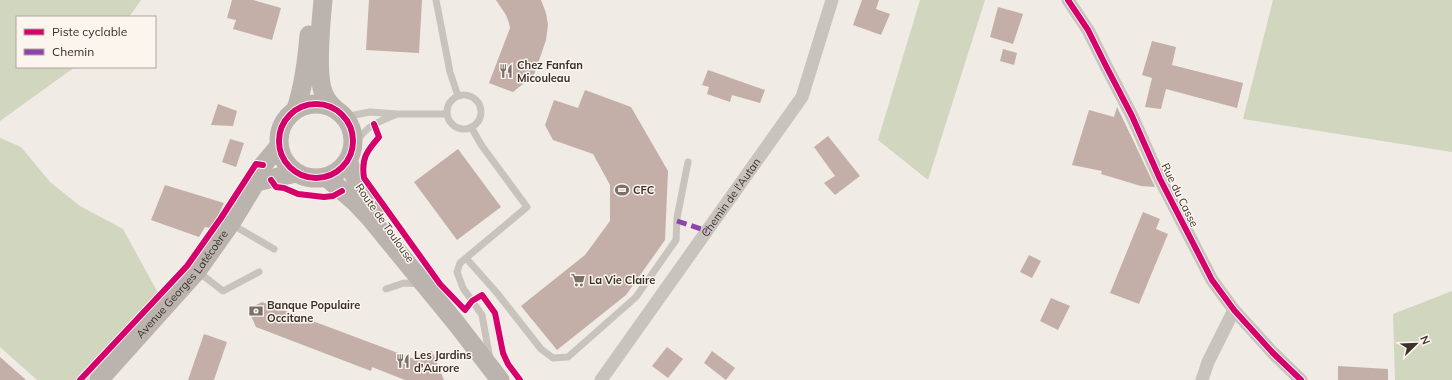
<svg xmlns="http://www.w3.org/2000/svg" width="1452" height="380" viewBox="0 0 1452 380" font-family="Mulish,sans-serif">
  <style>
    .green { fill: #d1d6bf }
    .building { fill: #c3afa7 }
    .lines { fill: none; stroke-linecap: round; stroke-linejoin: round }
    .service { stroke: #c9c3be; stroke-width: 7 }
    .minor { stroke: #c9c3be; stroke-width: 13 }
    .secondary { stroke: #bab3ae; stroke-width: 19 }
    .quiet { stroke: #8e44ad; stroke-width: 5; stroke-dasharray: 10 5; stroke-linecap: butt }
    .cycleway-casing { stroke: #fbf5ee; stroke-width: 8 }
    .cycleway { stroke: #d6006c; stroke-width: 6 }
    .labels { text-anchor: middle; stroke-width: 3; stroke-linejoin: round; paint-order: stroke }
    .poi-label { font-size: 11px; font-weight: bold; fill: #3b302b; stroke: #fbf5ee; text-anchor: start }
    .street-label { font-size: 11px; fill: #3b302b; stroke: #fbf5ee }
  </style>
  <rect width="100%" height="100%" fill="#f0ebe5"/>
  <path class="green" d="M0 0H141L129 17H17V67H75L0 121Z
    M920 0H985L928 180 878 140Z
    M1273 0H1452V152L1243 119Z
    M0 138 21 147 50 182 80 206 123 229 163 302 88 380H37L0 347Z
    M1452 291V380H1395L1393 314Z"/>
  <path class="building" d="M232 0H253L281 8 272 40 233 29 236 20 227 18Z
    M369 0H422L419 53 366 50Z
    M496 0H541L546 13 548 25 546 40 534 75 513 92 489 83 510 28 509 23 506 15Z
    M862 0H879L876 9 890 14 881 35 853 25Z
    M998 7 1023 14 1013 44 990 37Z
    M1152 41 1176 47 1172 65 1243 83 1237 108 1166 89 1161 109 1145 107 1152 78 1142 75Z
    M1003 49 1017 53 1014 65 1000 61Z
    M708 70 765 90 760 103 732 95 730 102 707 94 709 87 702 85Z
    M585 90 631 107 668 171 665 240 626 295 557 350 521 306 585 255 610 221V185L593 154 553 140 545 125 554 100 578 108Z
    M218 104 237 111 233 126 211 125Z
    M1117 107 1133 140 1155 187 1141 186 1101 174 1102 171 1072 165 1089 110 1114 117Z
    M828 136 860 176 835 195 824 183 835 176 814 147Z
    M230 139 244 143 236 167 222 162Z
    M458 149 501 207 457 240 414 182Z
    M165 185 224 203 215 222 210 228 205 227 199 237 151 220Z
    M1143 212 1160 219 1156 229 1168 234 1139 304 1110 293Z
    M1029 255 1041 261 1032 278 1020 272Z
    M1051 298 1070 306 1058 330 1040 321Z
    M262 302 414 359 432 351 444 380H405L372 367 371 371 256 327 248 309Z
    M204 334 227 342 214 380H188Z
    M667 347 683 359 668 378 652 366Z
    M712 351 735 368 726 380 704 363Z
    M0 357 26 380H0Z
    M1338 366 1388 369V380H1338Z"/>
  <g class="lines">
    <path class="service" d="M436 0 450 72 458 96
      M447 112a17 17 0 1 1 34 0a17 17 0 1 1-34 0Z
      M344 117 370 112 397 114H447
      M471 127 482 146 527 207 460 263 457 272 463 288 482 315 490 359
      M353 146C367 126 373 124 395 115
      M231 224 274 249
      M466 258 497 293 541 349 553 358 568 357 636 297 676 240 677 218 688 162
      M197 271 223 291 259 272
      M386 289 404 283 421 284"/>
    <g class="minor">
      <path d="M1068 0 1088 30 1106 66 1132 116 1160 179 1212 280 1234 310 1273 353 1301 380"/>
      <path id="s1" d="M601 380 802 97 832 0"/>
      <path d="M1202 380 1208 362 1234 310"/>
    </g>
    <g class="secondary">
      <path d="M323 0C321 21 315 79 325 96 327 101 331 105 334 108"/>
      <circle cx="316" cy="141" r="37"/>
      <path d="M296 109C304 85 307 60 309 35"/>
      <path d="M348 161C355 180 363 194 376 210"/>
      <path d="M326 177 355 202 370 218 456 323 500 380"/>
      <path d="M256 182 296 173"/>
      <path id="s2" d="M99 380 197 271 231 223 256 182 263 165 279 146"/>
    </g>
    <path class="quiet" d="M677 221 707 231"/>
    <defs>
      <path id="cycleway" d="M1068 0 1088 30 1106 66 1132 116 1160 179 1212 280 1234 310 1273 353 1301 380
        M279 141a37 37 0 1 1 74 0a37 37 0 1 1-74 0Z
        M374 124 379 137C367 151 361 158 364 178L440 284 465 310 472 301 482 295 495 313 503 353 508 364 520 380
        M271 180 276 187 284 188 298 194 324 197 333 196 342 191
        M80 380 187 266 221 218 256 164 263 165"/>
    </defs>
    <use href="#cycleway" class="cycleway-casing"/>
    <use href="#cycleway" class="cycleway"/>
  </g>
  <defs>
    <symbol id="restaurant-bare" viewBox="-9 -9 18 18"><path d="M-5-6h1v4h1v-4h1v4h1v-4h1v5L-1.5 .5V6h-2V.5L-5-1ZM5-6V6H3V1.5H1.5Q1.5-4 5-6Z" fill="#7a716c" stroke="#fbf5ee" stroke-width="2.5" paint-order="stroke"/></symbol>
    <symbol id="stadium-bare" viewBox="-9 -9 18 18"><path d="M0-5a6.5 5 0 1 0 0 10a6.5 5 0 1 0 0-10ZM-3.5-1.8h7v3.6h-7Z" fill="#7a716c" stroke="#fbf5ee" stroke-width="2.5" paint-order="stroke"/></symbol>
    <symbol id="supermarket-bare" viewBox="-9 -9 18 18"><path d="M-6-5.5h2.5l.6 2H6L4.5 2H-2.5L-4.4-4H-6ZM-1.5 3.2a1.3 1.3 0 1 0 .1 0ZM3 3.2a1.3 1.3 0 1 0 .1 0Z" fill="#7a716c" stroke="#fbf5ee" stroke-width="2.5" paint-order="stroke"/></symbol>
    <symbol id="bank-bare" viewBox="-9 -9 18 18"><path d="M-6-4H6V4H-6ZM0-2.3a2.3 2.3 0 1 0 0 4.6a2.3 2.3 0 1 0 0-4.6Z" fill="#7a716c" stroke="#fbf5ee" stroke-width="2.5" paint-order="stroke"/></symbol>
  </defs>
  <g fill-rule="evenodd">
    <use href="#restaurant-bare" x="496" y="61" width="20" height="20"/>
    <use href="#stadium-bare" x="612" y="180" width="20" height="20"/>
    <use href="#supermarket-bare" x="568" y="270" width="20" height="20"/>
    <use href="#bank-bare" x="246" y="301" width="20" height="20"/>
    <use href="#restaurant-bare" x="393" y="351" width="20" height="20"/>
  </g>
  <g class="labels">
    <g class="poi-label">
      <text x="517" y="69">Chez Fanfan<tspan x="517" dy="13">Micouleau</tspan></text>
      <text x="633" y="194">CFC</text>
      <text x="589" y="284">La Vie Claire</text>
      <text x="267" y="309">Banque Populaire<tspan x="267" dy="13">Occitane</tspan></text>
      <text x="414" y="359">Les Jardins<tspan x="414" dy="13">d'Aurore</tspan></text>
    </g>
    <g class="street-label">
      <text transform="translate(1180 195) rotate(64)" y="4">Rue du Casse</text>
      <text dy="4" stroke="none"><textPath href="#s1" startOffset="224">Chemin de l'Autan</textPath></text>
      <text transform="translate(385 223) rotate(55)" y="4">Route de Toulouse</text>
      <text dy="4" stroke="none"><textPath href="#s2" startOffset="127">Avenue Georges Latécoère</textPath></text>
    </g>
  </g>
  <rect x="16" y="16" width="140" height="52" fill="#fbf5ee" stroke="#aea6a0"/>
  <rect x="24" y="29" width="20" height="6" fill="#d6006c" stroke="#aea6a0"/>
  <text x="52" y="36" font-size="12" fill="#3b302b">Piste cyclable</text>
  <rect x="24" y="49" width="20" height="6" fill="#8e44ad" stroke="#aea6a0"/>
  <text x="52" y="56" font-size="12" fill="#3b302b">Chemin</text>
  <g transform="translate(1416 344) rotate(67)" stroke="#fbf5ee" stroke-width="3" paint-order="stroke">
  <path d="M0-3L7 15L0 10L-7 15Z" fill="#3b302b"/>
  <text y="-6" font-size="11" font-weight="bold" text-anchor="middle" fill="#3b302b">N</text>
  </g>
</svg>
